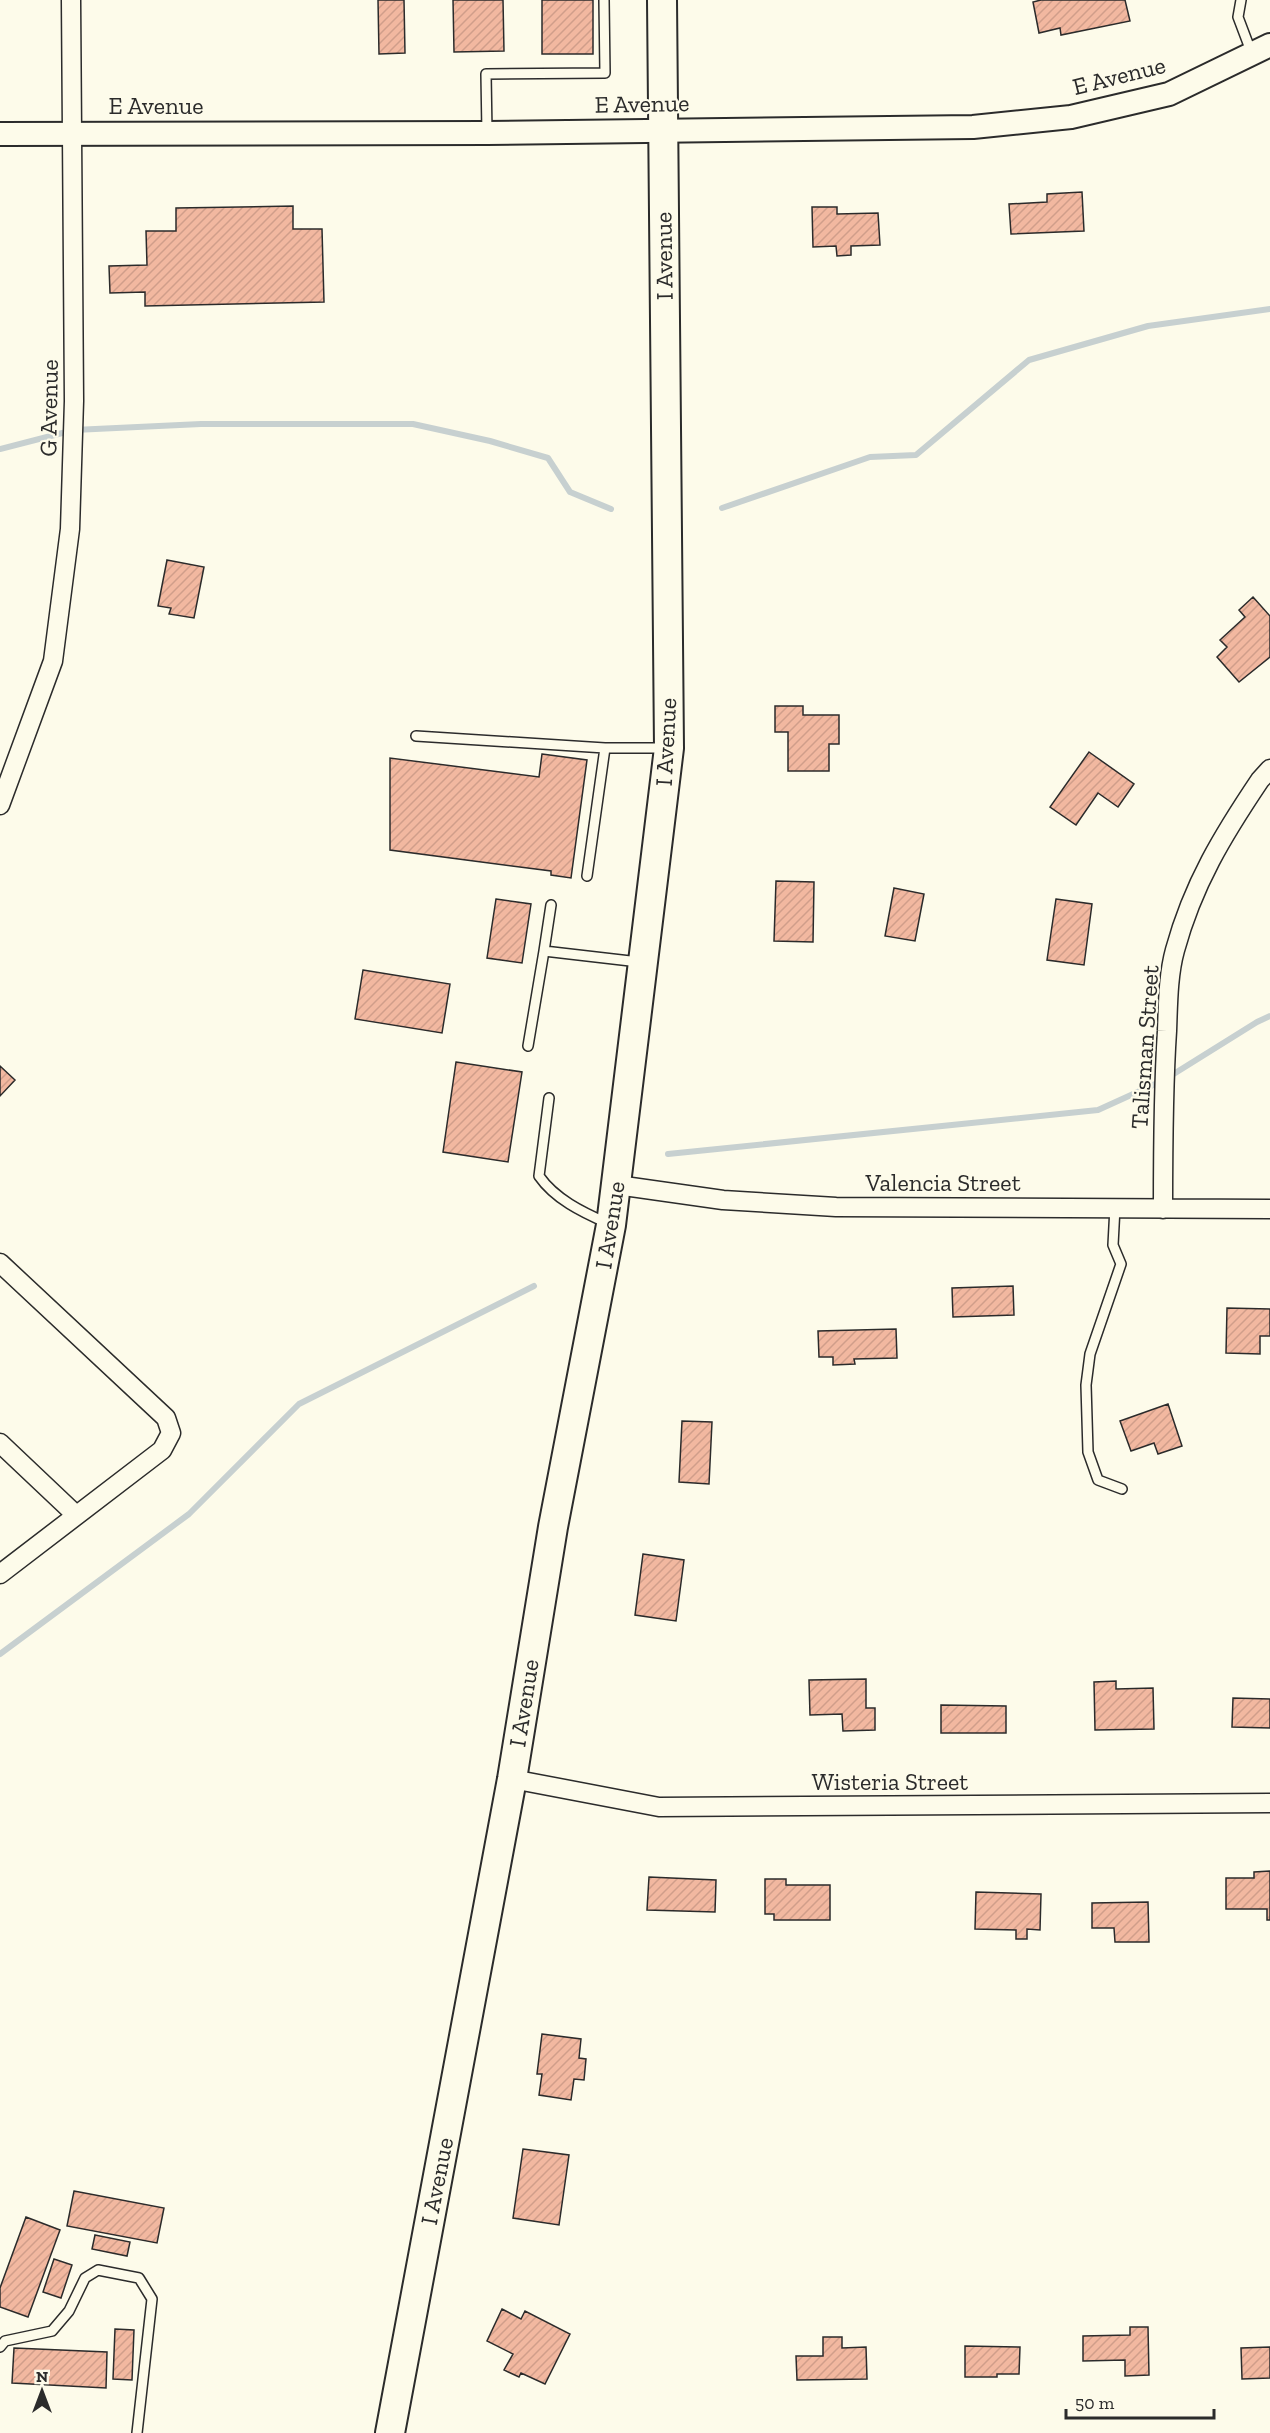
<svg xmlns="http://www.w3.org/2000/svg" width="1270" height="2433" viewBox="0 0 1270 2433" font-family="'Zilla Slab',serif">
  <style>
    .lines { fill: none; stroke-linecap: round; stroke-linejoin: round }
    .stream { stroke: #c7d0d0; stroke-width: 6 }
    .building { fill: url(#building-hatch); stroke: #2b2b2b; stroke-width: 1.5 }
    .service-casing { stroke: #2b2b2b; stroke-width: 12 }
    .minor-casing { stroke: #2b2b2b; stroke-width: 21 }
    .tertiary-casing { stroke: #2b2b2b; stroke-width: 26 }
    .primary-casing { stroke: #2b2b2b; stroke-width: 32 }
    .service { stroke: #fdfbea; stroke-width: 9 }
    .minor { stroke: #fdfbea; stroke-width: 18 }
    .tertiary { stroke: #fdfbea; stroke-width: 22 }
    .primary { stroke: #fdfbea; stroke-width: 28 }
    .labels { text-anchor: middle; stroke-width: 4.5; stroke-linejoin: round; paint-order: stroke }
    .street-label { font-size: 24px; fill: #2b2b2b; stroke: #fdfbea }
  </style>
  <defs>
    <pattern id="building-hatch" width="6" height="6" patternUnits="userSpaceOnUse" patternTransform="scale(1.5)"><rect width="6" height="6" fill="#f2b8a0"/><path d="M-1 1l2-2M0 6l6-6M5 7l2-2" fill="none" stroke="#d09e8a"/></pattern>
  </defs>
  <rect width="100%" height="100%" fill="#fdfbea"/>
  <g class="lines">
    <path class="stream" d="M0 449 74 430 201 424H413L490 441 548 458 570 492 611 509
      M722 508 870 457 916 455 1029 360 1148 326 1270 309
      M668 1154 1098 1110 1164 1080 1257 1022 1270 1016
      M0 1654 189 1514 299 1404 534 1286"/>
  </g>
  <path class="building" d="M378 0H404L405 53 379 54Z
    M453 0H503L504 51 454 52Z
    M542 0H593V54H542Z
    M1041 0H1125L1130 21 1061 35 1060 28 1039 33 1033 2Z
    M1082 192 1084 231 1011 234 1009 204 1047 202V194Z
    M293 206V229H322L324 302 145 306V292L110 293 109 266 147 265 146 231H176V208Z
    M812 207H837V214L878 213 880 245 851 246V255L837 256 836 246 813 247Z
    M167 560 204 567 194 618 169 614 171 608 158 606Z
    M1253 597 1270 616V657L1239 682 1217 657 1227 647 1220 640 1245 617 1239 610Z
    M775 706H803V715H839V744H829V771H788V732H775Z
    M1089 752 1134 784 1118 807 1098 793 1076 825 1050 807Z
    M542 754 587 760 571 878 551 875V871L390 850V758L539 777Z
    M776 881 814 882 813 942 774 941Z
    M894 888 924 894 915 941 885 936Z
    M496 899 531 904 522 963 487 958Z
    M1056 899 1092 904 1084 965 1047 960Z
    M363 970 450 984 442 1033 355 1019Z
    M456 1062 522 1072 508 1162 443 1152Z
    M0 1066 15 1080 0 1096Z
    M1013 1286 1014 1315 953 1317 952 1288Z
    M1227 1308 1270 1309V1336H1260V1354L1226 1353Z
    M896 1329 897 1358 854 1359 855 1364 833 1365V1357H819L818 1331Z
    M1168 1404 1182 1446 1158 1454 1154 1443 1131 1451 1120 1421Z
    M682 1421 712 1422 709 1484 679 1482Z
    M643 1554 684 1560 676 1621 635 1615Z
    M866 1679V1708H875V1730L843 1731 842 1714 810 1715 809 1680Z
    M1116 1681V1689L1153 1688 1154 1729 1095 1730 1094 1682Z
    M1233 1698 1270 1699V1728L1232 1727Z
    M941 1705 1006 1706V1733H941Z
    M1270 1871V1920H1267V1909H1226V1878H1254V1872Z
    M649 1877 716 1880 715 1912 647 1910Z
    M765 1879H786V1885H830V1920H774V1914H765Z
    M976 1892 1041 1894 1040 1930 1027 1929V1939H1016V1930L975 1929Z
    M1148 1902 1149 1942H1115L1114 1928H1092V1903Z
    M542 2034 581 2039 579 2058 586 2059 584 2080 574 2079 571 2100 539 2095 542 2074H537Z
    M523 2149 569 2155 559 2225 513 2218Z
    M74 2191 164 2208 157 2243 67 2226Z
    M26 2217 60 2230 28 2317 0 2307V2288Z
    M95 2235 130 2242 127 2256 92 2249Z
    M54 2259 72 2265 61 2298 43 2292Z
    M502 2309 521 2319 525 2311 570 2334 545 2384 521 2373 519 2377 504 2370 513 2354 487 2341Z
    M1130 2327H1148L1149 2375 1125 2376V2360L1083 2361V2336L1130 2335Z
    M115 2329 134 2330 132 2380 113 2379Z
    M823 2337H842V2348L866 2347 867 2379 797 2380 796 2356H823Z
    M965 2346 1020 2347 1019 2374H997V2377H965Z
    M1270 2347V2378L1242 2379 1241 2348Z
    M14 2348 107 2352 106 2388 12 2383Z"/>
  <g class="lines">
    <defs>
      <path id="service" d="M1241 0 1238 17 1252 54
        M487 133 486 74 605 73 604 0
        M416 736 605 748
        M587 876 605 748H667
        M544 951 551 905
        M528 1046 544 951 639 962
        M549 1098 539 1176C555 1199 582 1212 607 1223
        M1115 1207 1113 1245 1121 1264 1090 1354 1086 1385 1088 1452 1098 1480 1122 1489
        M0 2347 5 2341 52 2331 69 2311 85 2278 98 2270 139 2278 152 2299 137 2433"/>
      <path id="minor" d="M0 805 53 661 70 529 74 401 71 0
        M617 1185 723 1200 836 1207 1270 1209
        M1163 1209C1163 1149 1163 1090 1167 1031 1168 1005 1168 975 1175 950 1193 884 1223 835 1260 780L1270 769
        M0 1263 166 1418 171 1433 162 1450 0 1574
        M0 1443 76 1515
        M512 1779 659 1807 1270 1803"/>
      <path id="tertiary" d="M0 134 487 133 973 127 1071 117 1169 94 1270 45"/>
      <path id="primary" d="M390 2433 512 1779 553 1527 611 1225 669 748 662 0"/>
    </defs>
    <use href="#service" class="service-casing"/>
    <use href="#minor" class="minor-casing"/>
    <use href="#tertiary" class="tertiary-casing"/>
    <use href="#primary" class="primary-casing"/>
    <use href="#service" class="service"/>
    <use href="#minor" class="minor"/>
    <use href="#tertiary" class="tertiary"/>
    <use href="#primary" class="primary"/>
  </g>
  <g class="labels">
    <g class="street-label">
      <text transform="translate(1119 76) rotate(-14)" y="8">E Avenue</text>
      <text transform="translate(642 104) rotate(-1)" y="8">E Avenue</text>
      <text x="156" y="114">E Avenue</text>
      <text transform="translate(664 256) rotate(-91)" y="8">I Avenue</text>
      <text transform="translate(49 408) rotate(-89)" y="8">G Avenue</text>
      <text transform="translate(666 742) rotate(-87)" y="8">I Avenue</text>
      <text transform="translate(1145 1047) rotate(-86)" y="8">Talisman Street</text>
      <text x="943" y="1191">Valencia Street</text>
      <text transform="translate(610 1225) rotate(-81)" y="8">I Avenue</text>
      <text transform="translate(524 1703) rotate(-81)" y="8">I Avenue</text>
      <text x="890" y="1790">Wisteria Street</text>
      <text transform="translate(437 2181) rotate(-79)" y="8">I Avenue</text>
    </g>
  </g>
  <g transform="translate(42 2391)" stroke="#fdfbea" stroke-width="4.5" paint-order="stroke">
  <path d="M0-4.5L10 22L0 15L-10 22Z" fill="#2b2b2b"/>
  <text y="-9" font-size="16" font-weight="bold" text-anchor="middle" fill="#2b2b2b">N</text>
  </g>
  <path d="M1066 2409v9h148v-9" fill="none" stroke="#2b2b2b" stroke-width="3"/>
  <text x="1075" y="2409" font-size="18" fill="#2b2b2b" stroke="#fdfbea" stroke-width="4.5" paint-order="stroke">50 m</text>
</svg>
